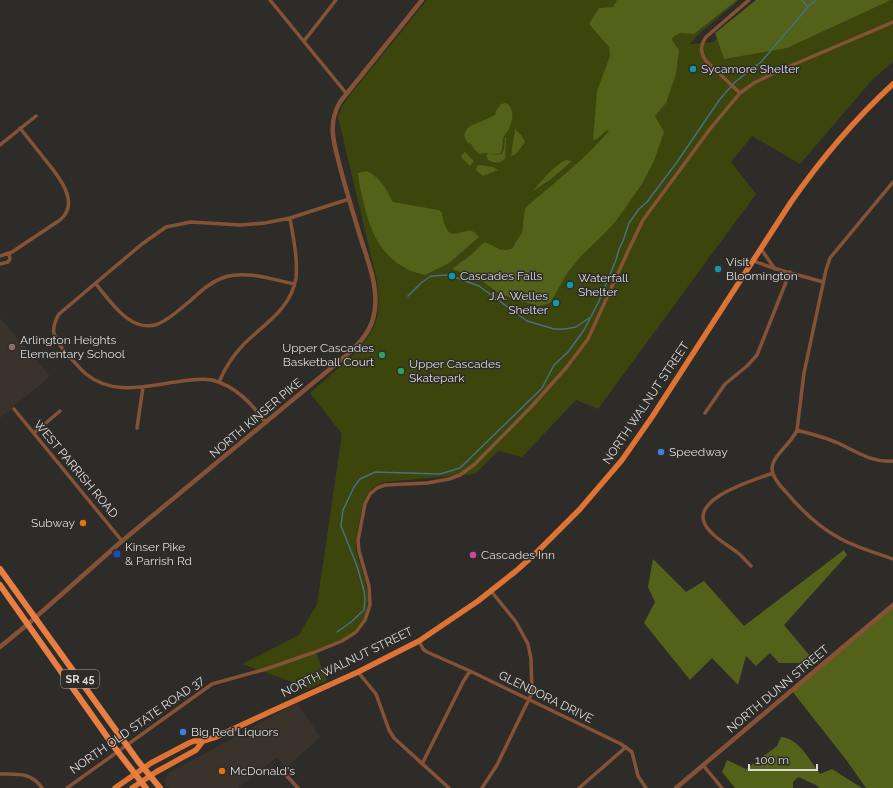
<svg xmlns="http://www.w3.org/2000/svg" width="893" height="788" viewBox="0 0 893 788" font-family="Raleway,sans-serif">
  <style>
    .built { fill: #3a332c }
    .green { fill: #3b450c }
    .forest { fill: #546118 }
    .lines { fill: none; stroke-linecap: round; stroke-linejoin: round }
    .stream { stroke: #467183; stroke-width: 1.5 }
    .minor { stroke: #865236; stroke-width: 3.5 }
    .tertiary { stroke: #865236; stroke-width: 4.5 }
    .primary { stroke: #de7333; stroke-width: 5.5 }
    .trunk { stroke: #e87f42; stroke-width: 6 }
    .culture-dot { fill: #0f9aa8; stroke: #2e2c29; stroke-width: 1.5 }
    .education-dot { fill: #8d6e63; stroke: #2e2c29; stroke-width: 1.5 }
    .leisure-dot { fill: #2e9e5b; stroke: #2e2c29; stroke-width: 1.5 }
    .shop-dot { fill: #3f7fe0; stroke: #2e2c29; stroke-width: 1.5 }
    .food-dot { fill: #e8710a; stroke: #2e2c29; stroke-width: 1.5 }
    .transit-dot { fill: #1a4fb4; stroke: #2e2c29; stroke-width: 1.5 }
    .hotel-dot { fill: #d1479c; stroke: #2e2c29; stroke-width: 1.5 }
    .labels { text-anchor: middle; stroke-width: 3; stroke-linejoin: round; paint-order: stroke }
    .shield { fill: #2e2c29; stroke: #a8a6a5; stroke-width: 1 }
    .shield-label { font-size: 11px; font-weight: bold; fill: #dddbda }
    .poi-label { font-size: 12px; fill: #dddbda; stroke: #2e2c29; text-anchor: start }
    .street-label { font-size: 12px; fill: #dddbda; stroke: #2e2c29 }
  </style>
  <rect width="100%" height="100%" fill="#2e2c29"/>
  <path class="built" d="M0 318 50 376 0 418Z
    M297 703 320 737 286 768 277 757 238 788H169L166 785 165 779 169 773Z"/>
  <path class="green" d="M427 0H739L698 35 690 44 713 42 760 0H893V62L873 79 800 164 752 136 731 162 756 194 598 409 576 400 522 457 498 451 475 474 384 482C377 484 372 488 367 495 362 503 355 539 356 548 360 571 376 598 363 620 353 637 333 644 316 652L327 681 309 688 242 664 299 635 317 604 342 434 310 393C330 375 368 347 376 321 380 308 379 294 377 281L338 117 342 106 350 95Z"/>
  <path class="forest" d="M617 0H737L694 34 680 33 673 37 672 40 679 50 676 74 666 103 655 116 664 132 654 161 642 184 616 221 604 234 582 255 568 272 550 303 539 306 524 302 500 294 479 279 452 269 472 254 484 242C496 245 499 254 513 248L515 243 522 233 525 208C554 183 584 160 609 131L607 130 597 139 594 140 593 139 597 91 610 56 609 47 589 24 599 8 613 7Z
    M756 0H891L787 48 724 59 715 33Z
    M506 103C515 108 513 120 509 129 507 133 503 136 503 140 502 145 503 148 501 153L490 155 502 154 504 149 505 137 506 138 505 159C500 164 494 163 488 160L486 155 489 154 484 153 480 154 475 150 471 144 467 142 464 136C466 126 472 125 480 122 485 120 490 117 495 115L496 111 501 104Z
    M515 129 522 136 525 142 516 154 511 156Z
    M465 152 474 161 470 166 462 158 461 155Z
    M566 160 572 161 550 180 533 191C542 180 553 166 566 160Z
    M479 165 493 167 498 170 483 176 479 173 476 170 477 166Z
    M367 171C381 178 386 189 393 202L439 210 442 213C449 255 466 217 479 237L449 263 425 275C419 273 412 272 407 269 381 256 370 231 364 204 361 193 359 184 358 173Z
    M844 550 847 555 784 625 816 663H779L770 653 756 666 746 656 738 685 712 658 690 680 644 623 655 602 648 587 653 559 686 592 704 581 744 626Z
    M893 607V788H866L847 761 792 691Z
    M781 737C799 738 810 761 820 774L832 769 862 788H819L816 785 798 777 793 782V788H735L722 772 727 760 746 769 777 746Z"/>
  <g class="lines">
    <path class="stream" d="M802 0 807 6
      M408 296 421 283 431 276 449 275 479 286 527 321 554 329H565L576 327 589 318
      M337 632 351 622 364 610 365 600 364 591 357 566 341 526 343 510 354 487 360 479 375 472 440 474 460 468 536 394 542 388 554 365 568 352 584 330 599 301 616 260 619 249 623 241 629 223 639 209 647 202 677 162 720 99 735 82 761 62 808 7 816 0"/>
    <path class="minor" d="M270 0 346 93
      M304 41 336 0
      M740 93 706 61C700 52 700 46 706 37L749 0
      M0 145 36 116
      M893 182 830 258 826 270 804 373 797 430C792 443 773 455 772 468 772 477 780 486 786 492 801 510 820 528 841 539 858 548 876 553 893 559
      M761 249 775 269
      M0 256 12 252 60 220C82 202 56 173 43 157 35 147 28 138 20 128
      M754 261C776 270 800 275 823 282
      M0 264 8 262 10 259 9 253
      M96 284C110 301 131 334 158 324 170 319 180 309 190 301 200 292 209 283 222 278 246 270 271 279 294 284
      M219 382C225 368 233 355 244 344 264 324 291 309 296 278 298 258 293 237 290 218
      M14 409 122 541
      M705 413 725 384 747 366 757 355 790 272
      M266 423C252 404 236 386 212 380 201 378 188 380 176 382 145 386 113 396 86 374 78 367 72 359 65 352 54 338 49 331 59 314L142 244 166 227 191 222 240 225 265 223 290 218 349 199
      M137 428 143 387
      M797 430C811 434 825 437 838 443 857 452 872 463 893 461
      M34 433 60 411
      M751 566C747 562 743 557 738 553 728 545 717 540 709 530 682 500 755 480 773 473
      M419 641 423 649 427 652 470 671 621 744 632 752 638 776 646 788
      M358 672 376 694 389 730 394 738 449 788
      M422 764 463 682 470 671
      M703 765 722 788
      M0 774C17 774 31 772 42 788
      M286 775 298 788
      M67 788 212 684 266 669 315 652 342 641 356 632 365 620 370 605 369 586 359 551 358 540 365 504 370 494 377 488 385 485 427 483 449 479 460 475 475 464 531 407 566 368 588 339 629 249 643 220 710 129 740 93 754 83 776 72 893 22
      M482 788 497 765 532 693 531 659 528 644 516 622 491 591
      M579 788 626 747"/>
    <path class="tertiary" d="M0 647 28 624 122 541 342 359C355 348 368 336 373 319 381 291 368 262 360 236 353 212 345 187 339 163 333 140 328 123 340 102L422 0
      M676 788 893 605"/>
    <path class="primary" d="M115 788 151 763 189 743 194 741H203L216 737 274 710 358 672 419 641 478 601 516 571 534 555 580 509 622 460 652 417 791 202C821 159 855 119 893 84
      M132 788 156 772 196 750 203 741"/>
    <path class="trunk" d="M0 569 138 761 160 788
      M0 585 115 748 146 788"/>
  </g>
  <g class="culture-dot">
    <circle cx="693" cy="69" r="4"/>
    <circle cx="718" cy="269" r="4"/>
    <circle cx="452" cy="276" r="4"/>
    <circle cx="570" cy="285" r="4"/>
    <circle cx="556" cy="303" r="4"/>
  </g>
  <circle class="education-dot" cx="12" cy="347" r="4"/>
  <g class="leisure-dot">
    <circle cx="382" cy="355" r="4"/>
    <circle cx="401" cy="371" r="4"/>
  </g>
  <g class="shop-dot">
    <circle cx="661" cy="452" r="4"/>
    <circle cx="183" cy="732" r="4"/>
  </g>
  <g class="food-dot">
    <circle cx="83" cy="523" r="4"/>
    <circle cx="222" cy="771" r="4"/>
  </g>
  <rect class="transit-dot" x="113" y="550" width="8" height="8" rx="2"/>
  <circle class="hotel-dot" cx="473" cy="555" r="4"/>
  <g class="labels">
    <rect class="shield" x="61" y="670" width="38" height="18" rx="3"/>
    <g class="shield-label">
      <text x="80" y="683">SR 45</text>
    </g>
    <g class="poi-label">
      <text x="701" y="73">Sycamore Shelter</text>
      <text x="726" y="266">Visit<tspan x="726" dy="14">Bloomington</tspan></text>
      <text x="460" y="280">Cascades Falls</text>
      <text x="578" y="282">Waterfall<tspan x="578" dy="14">Shelter</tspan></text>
      <text x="548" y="300" text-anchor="end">J.A. Welles<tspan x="548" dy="14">Shelter</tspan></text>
      <text x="20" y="344">Arlington Heights<tspan x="20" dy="14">Elementary School</tspan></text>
      <text x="374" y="352" text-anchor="end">Upper Cascades<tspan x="374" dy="14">Basketball Court</tspan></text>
      <text x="409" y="368">Upper Cascades<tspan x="409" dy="14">Skatepark</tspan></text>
      <text x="669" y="456">Speedway</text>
      <text x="75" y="527" text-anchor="end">Subway</text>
      <text x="125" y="551">Kinser Pike<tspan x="125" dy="14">&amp; Parrish Rd</tspan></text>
      <text x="481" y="559">Cascades Inn</text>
      <text x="191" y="736">Big Red Liquors</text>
      <text x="230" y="775">McDonald's</text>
    </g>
    <g class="street-label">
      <text transform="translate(646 403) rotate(-56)" y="4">NORTH WALNUT STREET</text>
      <text transform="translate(256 418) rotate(-40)" y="4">NORTH KINSER PIKE</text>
      <text transform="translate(76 469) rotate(50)" y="4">WEST PARRISH ROAD</text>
      <text transform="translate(347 662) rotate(-26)" y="4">NORTH WALNUT STREET</text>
      <text transform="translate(778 689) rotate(-40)" y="4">NORTH DUNN STREET</text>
      <text transform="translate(546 697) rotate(26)" y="4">GLENDORA DRIVE</text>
      <text transform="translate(137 725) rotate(-35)" y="4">NORTH OLD STATE ROAD 37</text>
    </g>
  </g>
  <path d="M749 764v6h68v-6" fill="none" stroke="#dddbda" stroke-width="2"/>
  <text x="755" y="764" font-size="12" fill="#dddbda" stroke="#2e2c29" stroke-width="3" paint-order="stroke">100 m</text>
</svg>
